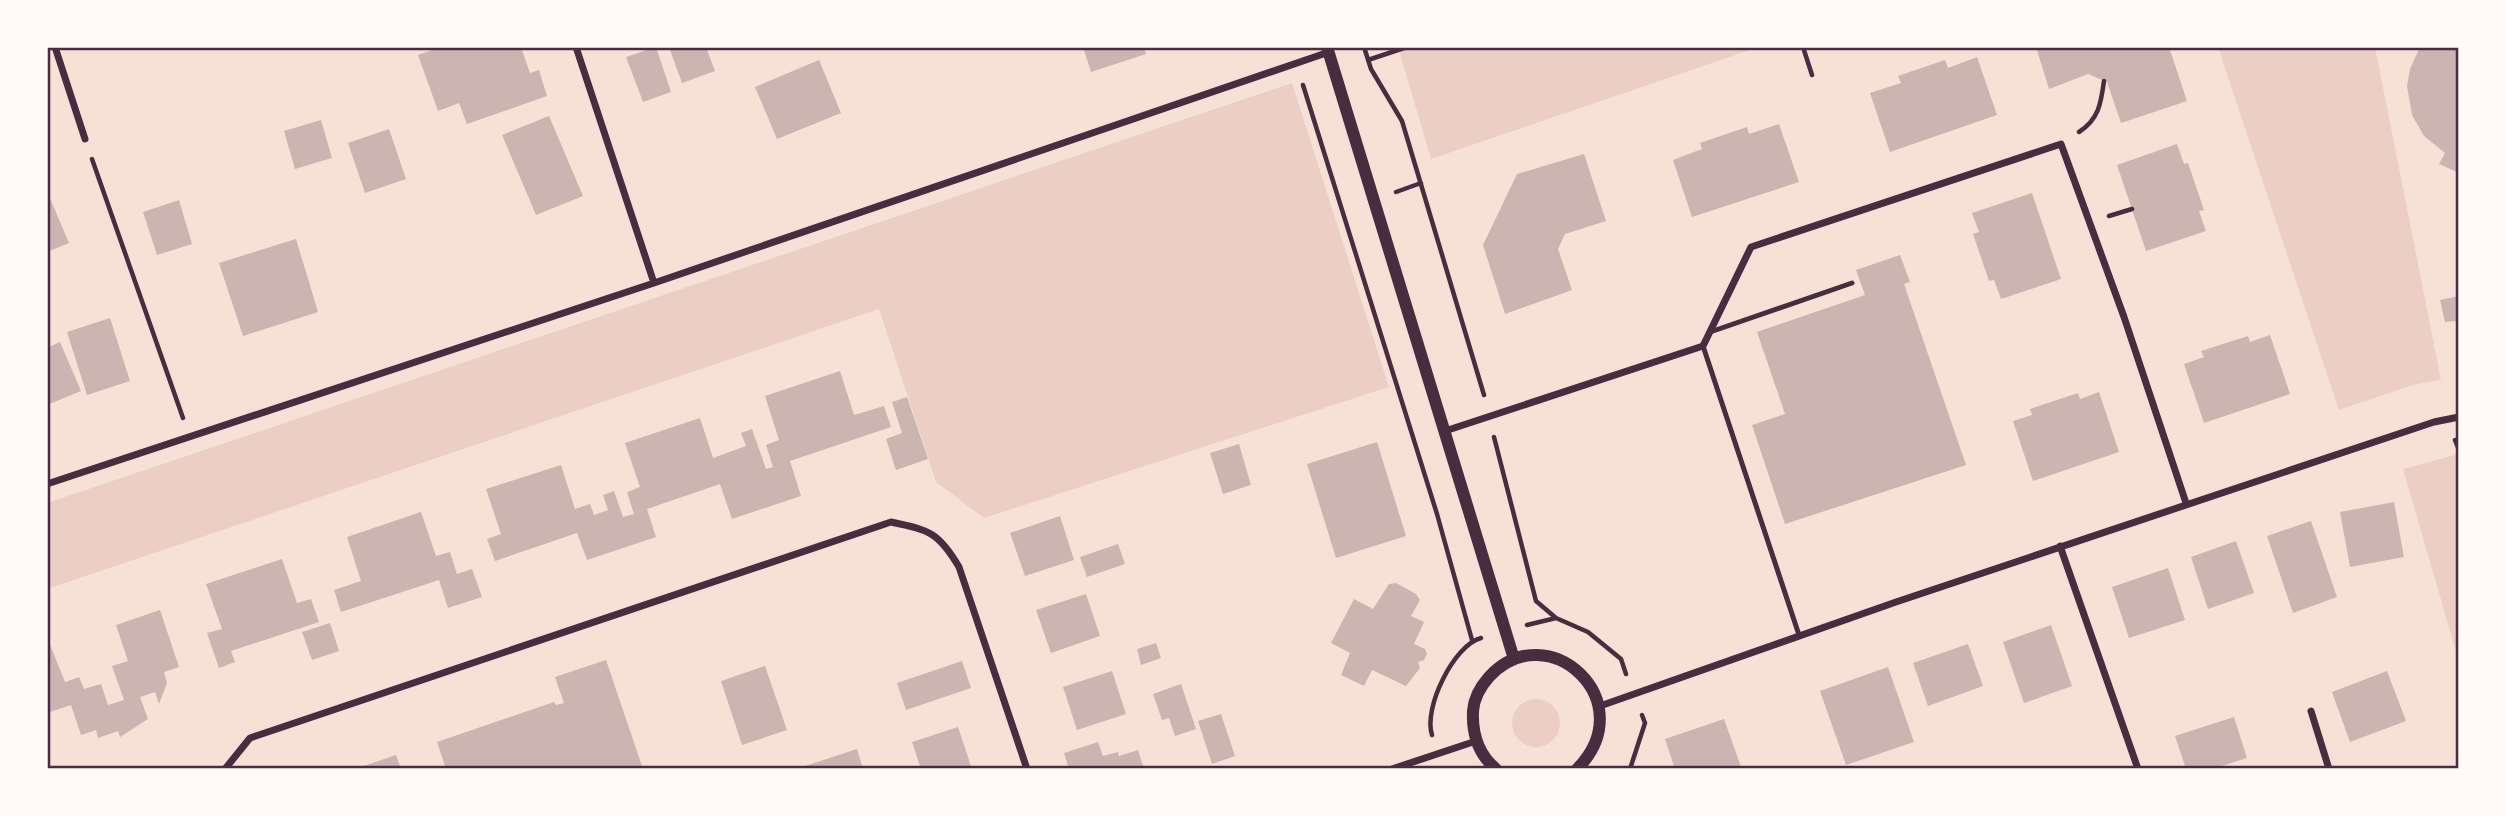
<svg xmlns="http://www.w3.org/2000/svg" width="2506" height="816" viewBox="0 0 2506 816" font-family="Ubuntu,sans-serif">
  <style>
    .green { fill: #ebcfc5 }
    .building { fill: #ccb4b1 }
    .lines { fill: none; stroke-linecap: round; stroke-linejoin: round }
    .path { stroke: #4a2c40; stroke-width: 4.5 }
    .service { stroke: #4a2c40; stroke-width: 5 }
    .minor { stroke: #4a2c40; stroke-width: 7 }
    .tertiary { stroke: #4a2c40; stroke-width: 12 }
    .neatline { fill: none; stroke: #4a2c40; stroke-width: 2.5 }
  </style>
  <rect width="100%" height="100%" fill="#f7e1d7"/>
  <path class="green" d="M1398 47H1759L1431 159Z
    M2218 47H2375L2441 380 2416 384 2339 410Z
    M1292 83 1389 387 984 518 936 482 879 309 47 589V503Z
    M2459 454V662L2403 469Z
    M1512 723a24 24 0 1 1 48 0a24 24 0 1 1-48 0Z"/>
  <path class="building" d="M441 47H521L530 73 539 70 547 96 467 124 459 103 438 111 418 55Z
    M656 47 671 92 643 102 626 57Z
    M669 47H706L715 71 682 83Z
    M1083 47H1144L1146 54 1091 72Z
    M2036 47H2169L2187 101 2121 123 2107 82 2088 74 2049 89Z
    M2420 47H2459V173L2439 164 2445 153 2424 136 2412 115 2407 86 2410 69Z
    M1977 57 1997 115 1890 152 1870 93 1901 83 1898 76 1945 60 1948 68Z
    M819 60 841 113 777 139 755 87Z
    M549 116 583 196 536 215 502 135Z
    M321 120 332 158 295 169 284 131Z
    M1779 124 1799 182 1692 217 1673 160 1702 149 1700 143 1747 127 1749 134Z
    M389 129 406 179 365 193 348 143Z
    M2177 144 2184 164 2188 163 2204 210 2199 211 2206 231 2146 251 2117 165Z
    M1584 154 1606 221 1565 234 1558 249 1572 290 1505 314 1483 245 1517 174Z
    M47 191 69 243 47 252Z
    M2032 193 2061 279 2001 299 1994 280 1989 281 1973 234 1979 232 1972 213Z
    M179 200 192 244 157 255 143 212Z
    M296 239 318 312 243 336 219 263Z
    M1900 255 1910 282 1904 284 1966 465 1785 524 1752 425 1785 414 1757 332 1865 295 1856 270Z
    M2459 296V326H2457L2456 321 2445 322 2440 300Z
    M110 318 130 381 87 395 67 332Z
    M2270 335 2290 394 2204 423 2184 364 2204 357 2201 351 2248 336 2250 342Z
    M60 342 81 391 47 405V348Z
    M840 371 854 415 884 406 891 427 790 461 801 496 732 519 720 484 647 509 656 537 587 560 577 533 495 561 487 539 501 534 486 489 561 465 575 509 590 504 594 515 608 510 603 495 614 491 623 517 634 514 627 492 640 487 625 443 700 418 713 458 746 446 741 433 752 429 766 469 773 467 766 445 779 440 765 396Z
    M2099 392 2119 452 2033 481 2013 421 2032 415 2030 409 2078 393 2080 399Z
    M907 397 928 459 896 470 886 439 902 433 892 402Z
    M1377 442 1406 536 1336 558 1307 464Z
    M1239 444 1251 485 1223 494 1210 453Z
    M2394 502 2404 557 2350 567 2340 512Z
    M421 512 436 556 450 552 457 574 472 569 482 597 448 608 439 580 341 612 334 590 361 581 347 537Z
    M1060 516 1074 560 1025 576 1010 533Z
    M2311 521 2337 597 2293 613 2267 536Z
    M2236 541 2254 593 2208 609 2191 557Z
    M1118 544 1125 564 1087 577 1080 557Z
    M282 559 297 603 311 599 319 622 231 651 235 662 219 668 207 633 222 629 206 584Z
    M2168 568 2185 620 2129 638 2112 587Z
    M1396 583 1416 594 1420 600 1411 616 1424 622 1414 644 1425 649 1427 654 1424 660 1418 662 1420 668 1406 686 1372 670 1364 686 1341 675 1350 653 1331 643 1354 599 1373 609 1389 584Z
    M1086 594 1100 636 1051 653 1036 610Z
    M160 610 179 667 164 672 167 683 159 704 155 692 140 697 148 719 120 737 118 731 98 738 96 730 81 735 71 705 47 713V637L65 682 79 677 84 689 101 684 108 705 124 700 112 666 128 661 116 625Z
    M330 623 339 651 312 660 302 632Z
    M2051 625 2072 686 2024 703 2003 642Z
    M1156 643 1161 658 1141 665 1137 649Z
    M1968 644 1983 686 1928 706 1913 663Z
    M606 660 643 769H446L437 742 554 702 556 705 564 703 555 677Z
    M962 661 971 688 906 710 897 683Z
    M765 666 787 730 742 745 721 681Z
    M1888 667 1914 742 1846 765 1820 691Z
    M1112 671 1126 714 1077 730 1063 687Z
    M2387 671 2406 721 2350 742 2332 692Z
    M1181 684 1196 729 1175 736 1169 718 1162 720 1153 694Z
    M1221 714 1235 756 1212 764 1198 721Z
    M2234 717 2247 758 2212 769H2186L2175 736Z
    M1724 719 1741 767 1675 769 1665 739Z
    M958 727 972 769H921L912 742Z
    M1098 742 1103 756 1118 752 1119 756 1138 750 1144 769H1090L1089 766 1069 769 1064 753Z
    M857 749 863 769H805V766Z
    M396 755 401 769H358V768Z"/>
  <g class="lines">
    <path class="path" d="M1364 47 1371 69 1402 121 1484 395
      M1803 47 1812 75
      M1368 60 1407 47
      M1303 85 1437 514 1472 640
      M2079 132C2099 119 2101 103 2104 81
      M92 159 183 418
      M1396 192 1421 183
      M2109 216 2132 209
      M1494 437 1536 601 1556 618
      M2455 440 2459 450
      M1527 625 1556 618 1588 632 1621 659 1626 674
      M1432 735C1423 708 1454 645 1481 638
      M1630 769 1645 723 1642 715"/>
    <path class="service" d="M1713 331 1852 283
      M1703 346 1799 635"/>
    <path class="minor" d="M55 47 85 139
      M576 47 654 283
      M1445 431 1703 346 1751 247 2061 144 2124 317 2186 503
      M47 484 654 283 1329 52
      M2060 546 2138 769
      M1600 706 1896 602 2434 422 2459 417
      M2311 711 2329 769
      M225 769 250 738 891 522C930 530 939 533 959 567L1027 769
      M1392 769 1476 741"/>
    <path class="tertiary" d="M1327 47 1514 659
      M1496 769C1478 754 1472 733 1473 711 1474 698 1480 687 1489 677 1548 613 1644 702 1577 769"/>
  </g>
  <rect width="2506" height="816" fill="none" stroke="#fffaf5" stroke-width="98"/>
  <rect x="49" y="49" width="2408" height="718" class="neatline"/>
</svg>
